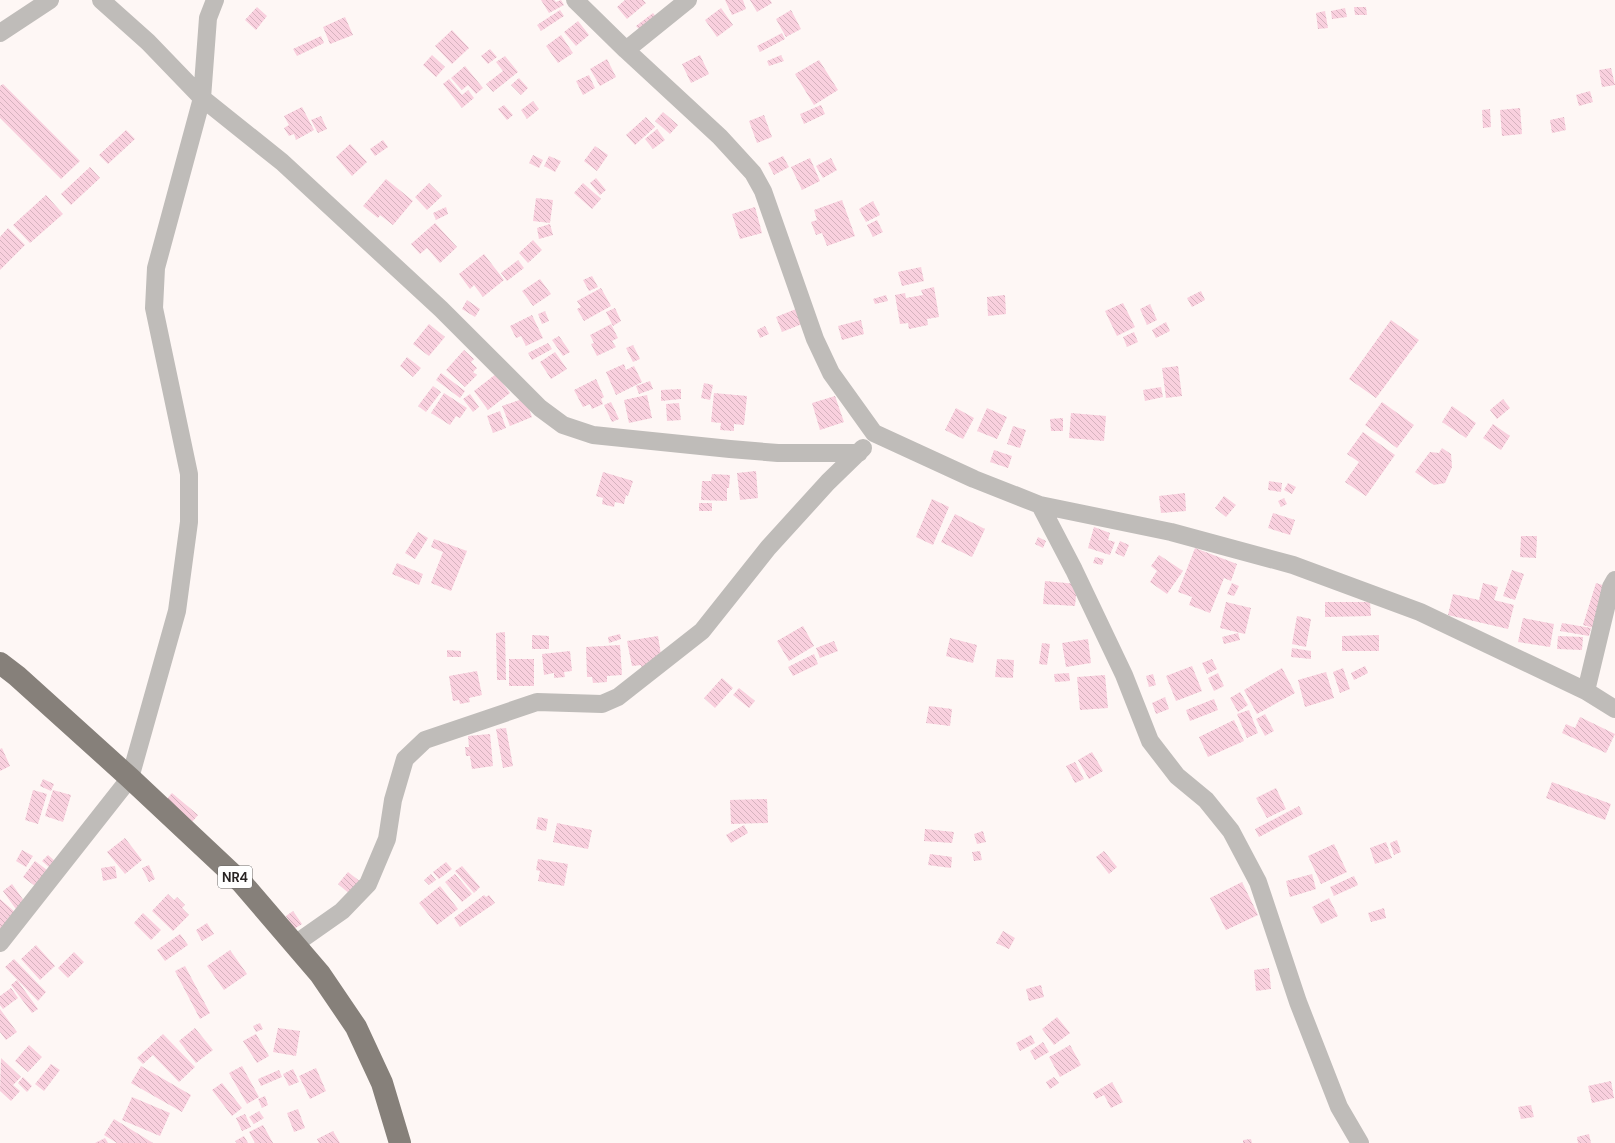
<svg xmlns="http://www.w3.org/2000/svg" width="1615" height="1143" viewBox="0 0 1615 1143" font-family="'DM Sans',sans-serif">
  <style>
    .building { fill: url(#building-back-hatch) }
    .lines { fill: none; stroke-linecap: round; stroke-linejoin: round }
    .minor { stroke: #bfbcb9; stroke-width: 18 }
    .trunk { stroke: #86807a; stroke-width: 22 }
    .labels { text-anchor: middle; stroke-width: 3; stroke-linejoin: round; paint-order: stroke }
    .shield { fill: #fff; stroke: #686665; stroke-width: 1 }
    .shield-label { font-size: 13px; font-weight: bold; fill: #282423 }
  </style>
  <defs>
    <pattern id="building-back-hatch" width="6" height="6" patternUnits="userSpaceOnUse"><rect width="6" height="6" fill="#f9d0de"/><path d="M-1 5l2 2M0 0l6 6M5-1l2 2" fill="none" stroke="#d5b2be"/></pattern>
  </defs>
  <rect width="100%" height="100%" fill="#fef7f5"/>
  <path class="building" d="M541 0H554L556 2 561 0 564 5 549 13Z
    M625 0H643L646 3 627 19 617 7Z
    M725 0H743L746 9 732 15Z
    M750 0H770L772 3 757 12Z
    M257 7 267 16 256 30 245 20Z
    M1354 7H1366L1367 15H1355Z
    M721 8 733 25 717 37 705 20Z
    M1345 8 1347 17 1332 19 1331 11Z
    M560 10 564 16 541 31 537 25Z
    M791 10 801 29 786 37 776 19Z
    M1325 11 1328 28 1318 29 1316 13Z
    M653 13 657 18 641 31 636 26Z
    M345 17 353 35 330 44 323 27Z
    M578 21 589 35 576 46 564 32Z
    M452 30 469 48 452 64 435 46Z
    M782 33 785 39 760 52 757 46Z
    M561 35 573 53 558 63 546 46Z
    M321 36 324 43 297 56 293 49Z
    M490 49 497 57 488 64 481 56Z
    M432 55 445 67 436 77 423 65Z
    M700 55 709 74 691 83 682 64Z
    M781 55 784 61 769 66 767 61Z
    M505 56 518 72 493 92 486 84 503 71 496 62Z
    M607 59 616 77 600 86 590 69Z
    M819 60 838 90 814 105 795 74Z
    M465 66 483 88 476 94 468 85 462 90 451 78Z
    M1611 68 1615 85 1602 87 1599 70Z
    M589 75 595 88 583 95 576 81Z
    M519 78 528 88 521 95 511 85Z
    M449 79 462 95 468 90 474 98 462 108 443 84Z
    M3 84 80 161 61 179 0 118V86Z
    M1590 91 1593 102 1579 106 1576 95Z
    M533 101 539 109 527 119 521 110Z
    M504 105 513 115 507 120 498 109Z
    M821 105 825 114 804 124 800 114Z
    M302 107 314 130 296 140 294 134 289 136 284 128 289 125 284 116Z
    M1520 108 1522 134 1502 136 1500 110Z
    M1490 109 1491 127 1483 128 1482 110Z
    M663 112 678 125 670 134 655 121Z
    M764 115 772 137 757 143 749 121Z
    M321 116 327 129 318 133 311 120Z
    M646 117 655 127 635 145 626 135Z
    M1564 117 1566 130 1552 133 1550 120Z
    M657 129 665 140 653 149 645 139Z
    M126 130 135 139 108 164 99 155Z
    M383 140 388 147 375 156 370 149Z
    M350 144 367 162 352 176 336 157Z
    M595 146 608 155 597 171 584 161Z
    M533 155 543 160 539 168 529 163Z
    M549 156 561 161 555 172 544 166Z
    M783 156 789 167 774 175 768 163Z
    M810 158 820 181 802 190 791 167Z
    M831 158 837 170 823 178 816 166Z
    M90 167 100 178 71 205 61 194Z
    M596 178 606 190 600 195 590 183Z
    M386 179 413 201 393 225 380 215 378 218 363 206Z
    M429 183 442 196 427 210 415 197Z
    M583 183 601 199 592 209 574 193Z
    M46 195 63 214 30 243 13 225Z
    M536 198 553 200 550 223 533 221Z
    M842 200 855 236 827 246 822 233 816 235 811 222 817 220 814 210Z
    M873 201 880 215 866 222 859 209Z
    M446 207 448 214 436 220 433 213Z
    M755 207 762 233 740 239 732 214Z
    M877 220 883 232 873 237 867 225Z
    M435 223 457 247 440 263 427 248 420 254 411 244Z
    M550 224 553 235 539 239 537 228Z
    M8 228 25 245 0 270V237Z
    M533 240 542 250 528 263 519 253Z
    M484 254 504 280 483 297 474 285 470 289 459 274Z
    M518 260 524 268 507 281 501 273Z
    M921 267 924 281 902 286 898 272Z
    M592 276 598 287 589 291 583 280Z
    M540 279 551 294 533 306 522 291Z
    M934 287 939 317 927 319 928 325 909 329 908 323 900 324 895 295 905 293 906 298 923 295 921 290Z
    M601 288 611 306 584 321 577 309 581 307 577 301Z
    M1201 291 1205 300 1192 307 1187 298Z
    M886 295 888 301 875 304 873 299Z
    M1005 295 1006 314 988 316 987 297Z
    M467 300 480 309 475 317 462 309Z
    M1123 303 1135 327 1117 336 1105 311Z
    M1150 304 1157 320 1147 325 1140 309Z
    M615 308 621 321 613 326 606 312Z
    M796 309 802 324 782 332 776 317Z
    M545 311 549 321 542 324 538 314Z
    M532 315 543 338 526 346 521 336 516 338 510 326Z
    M861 320 864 334 842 340 838 326Z
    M1391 320 1419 340 1376 398 1349 379Z
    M1166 322 1170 331 1156 338 1152 330Z
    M429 324 445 337 429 356 413 344Z
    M611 324 618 338 612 341 616 347 597 356 591 344 594 343 590 335Z
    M765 326 769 334 760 338 757 330Z
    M1134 332 1138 342 1127 347 1123 337Z
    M559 336 570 352 563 356 552 340Z
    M548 343 552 349 532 360 528 353Z
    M633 345 640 359 633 362 626 348Z
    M464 350 474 359 471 362 477 368 473 372 477 375 465 387 446 370Z
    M555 352 567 369 551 379 540 362Z
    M407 357 421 368 413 377 400 366Z
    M624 364 626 370 634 366 642 382 616 395 606 372Z
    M1178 366 1182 396 1166 398 1162 368Z
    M441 373 465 391 460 398 436 380Z
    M496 374 510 393 488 410 474 391Z
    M596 379 604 397 601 399 603 404 592 409 590 404 583 407 574 390Z
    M650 381 653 389 639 394 636 386Z
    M704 383 713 385 710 400 701 398Z
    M433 386 441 392 426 412 418 406Z
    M1161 387 1163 397 1145 401 1143 390Z
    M681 389V399L661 401V390Z
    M444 393 467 408 460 418 456 416 450 425 431 413Z
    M714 393 747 396 744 425 734 424V431L720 430 721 423 711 422Z
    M470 394 479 407 473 412 463 399Z
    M647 395 652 418 629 423 624 400Z
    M835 396 844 422 820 430 812 403Z
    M525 398 532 417 510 426 502 406Z
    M1503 399 1510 408 1497 419 1490 410Z
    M611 402 619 419 612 422 604 405Z
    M1382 402 1414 425 1397 448 1365 425Z
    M679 403 681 420 667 421 666 404Z
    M1452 406 1476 423 1466 438 1442 422Z
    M956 408 974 418 963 439 945 430Z
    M987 408 1007 417 997 439 977 431Z
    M500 411 506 428 493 433 487 416Z
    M1071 413 1106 416 1104 441 1069 438Z
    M1063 418V431H1051L1050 419Z
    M1493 424 1510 436 1501 450 1483 438Z
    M1013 426 1026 430 1020 448 1007 444Z
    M1363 432 1395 455 1366 496 1345 482 1359 462 1347 454Z
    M1442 448 1451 454 1452 467 1445 483 1434 485 1415 472 1430 452 1439 453Z
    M994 450 1012 456 1008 468 990 462Z
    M756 471 758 498 740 500 737 473Z
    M603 472 633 481 628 496 626 495 624 504 615 502 614 507 602 504 603 498 596 496Z
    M712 474 730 475 729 488H727V501L701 500 702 481H711Z
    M1269 481 1282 483 1281 492 1268 490Z
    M1288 483 1296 487 1292 494 1284 490Z
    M1185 493 1186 511 1161 513 1159 496Z
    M1224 496 1236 505 1226 517 1215 508Z
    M1284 498 1287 504 1281 507 1278 501Z
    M932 499 949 507 933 545 916 537Z
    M699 503H712V511H699Z
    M1273 513 1295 520 1290 535 1268 528Z
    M955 514 985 529 972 557 941 542Z
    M1094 527 1110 533 1108 540 1115 542 1110 555 1088 548Z
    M418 532 428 538 415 559 405 553Z
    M1521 536H1537L1536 558 1520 557Z
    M1038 537 1046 541 1043 548 1035 544Z
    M434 539 467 551 451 591 431 583 443 552 431 547Z
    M1120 541 1129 545 1124 557 1115 553Z
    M1195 548 1237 564 1231 581 1224 578 1210 613 1189 605 1192 597 1178 592Z
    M1159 555 1183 571 1167 594 1150 582 1157 571 1151 566Z
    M1095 557 1104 559 1102 565 1093 563Z
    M397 563 423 574 419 585 392 574Z
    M1512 570 1524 574 1515 600 1503 596Z
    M1045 581 1077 584 1075 606 1043 604Z
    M1232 583 1239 586 1234 596 1227 594Z
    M1483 583 1498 587 1494 600 1514 605 1508 629 1448 615 1453 594 1479 600Z
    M1596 583 1609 587 1597 629 1583 625Z
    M1226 602 1251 608 1245 634 1220 628Z
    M1325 602H1370L1371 616 1325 617Z
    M1297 616 1311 619 1306 647 1292 644Z
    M1523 618 1554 624 1550 647 1518 642Z
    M1562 623 1591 628 1589 636 1560 631Z
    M803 626 814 646 789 661 777 641Z
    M505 632 506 680H497L496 633Z
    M1238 633 1240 640 1224 644 1222 637Z
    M620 634 621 639 609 643 608 637Z
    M532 635 549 636V649H532Z
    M1379 635V651H1342V636Z
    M658 636 662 661 642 671 641 665 632 666 627 641Z
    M1558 636 1583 637 1582 650 1557 649Z
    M950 638 977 645 973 663 946 656Z
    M1088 639 1091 663 1066 667 1062 643Z
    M834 641 838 651 820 658 816 648Z
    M1042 643 1050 644 1047 665 1039 664Z
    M620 645 622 675 607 676V682L593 683 592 677H587L586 647Z
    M1292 648 1311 651V659L1291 657Z
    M447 650 461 651V657H447Z
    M570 651 572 671 564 672 565 677 554 678V673L544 675 542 654Z
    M814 654 818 664 793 676 788 667Z
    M509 659H534V686H509Z
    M997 659 1014 660 1013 678 995 677Z
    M1212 659 1217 669 1207 674 1202 663Z
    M1192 666 1202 691 1176 701 1166 676Z
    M1365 666 1368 673 1354 680 1351 673Z
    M1282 668 1295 693 1257 714 1244 690Z
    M1343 668 1350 689 1340 693 1333 672Z
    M477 671 482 695 469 698 470 702 460 704 459 700 453 701 449 676Z
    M1326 672 1334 698 1305 707 1298 680Z
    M1069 673 1070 681 1055 682 1054 674Z
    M1218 673 1224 686 1214 691 1208 678Z
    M1153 674 1156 685 1149 687 1146 676Z
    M1105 675 1108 708 1080 710 1077 677Z
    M722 678 733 688 715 708 704 698Z
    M739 688 755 701 749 708 733 695Z
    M1240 692 1248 705 1238 712 1230 698Z
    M1165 697 1169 709 1156 714 1152 703Z
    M1214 699 1218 710 1190 721 1186 710Z
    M929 706 952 709 950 726 926 723Z
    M1249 710 1258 733 1247 738 1237 714Z
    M1265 714 1274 731 1265 736 1256 719Z
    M1580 717 1615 734 1606 753 1562 733 1566 724 1575 728Z
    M1234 720 1244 741 1208 757 1199 737Z
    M506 728 513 766 503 768 496 729Z
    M490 734 493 766 472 769 470 756H466L465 747H469L468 736Z
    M2 748 10 766 0 771V749Z
    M1092 752 1103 771 1089 779 1078 760Z
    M1075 762 1084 779 1075 783 1066 766Z
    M43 779 54 784 51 791 40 786Z
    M1552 782 1611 804 1605 820 1546 798Z
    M1276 788 1286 809 1267 818 1256 798Z
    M33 790 47 794 38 824 25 820Z
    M53 790 71 795 63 822 45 816Z
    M172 793 198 815 192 822 166 800Z
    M767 799 768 823 731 824 730 800Z
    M1299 806 1303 814 1259 837 1255 829Z
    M538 817 548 819 546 831 536 829Z
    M557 823 592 830 588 849 553 842Z
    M744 825 748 833 731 843 726 835Z
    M925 829 954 832 952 843 924 841Z
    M983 831 986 842 977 844 974 834Z
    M125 838 142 860 125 874 107 852Z
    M1397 840 1401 852 1394 855 1390 843Z
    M1386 842 1392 858 1375 864 1370 848Z
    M1334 844 1347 872 1321 884 1308 856Z
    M22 850 33 856 26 867 16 861Z
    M980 851 982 860 974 861 972 852Z
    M1104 851 1117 867 1109 874 1096 857Z
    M930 854 952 857 951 868 928 865Z
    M48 855 56 862 50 868 42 861Z
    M538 859 568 864 564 886 538 881 540 871 536 870Z
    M35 861 47 870 35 886 23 877Z
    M446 862 452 869 439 879 433 872Z
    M149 865 155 879 149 882 142 868Z
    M115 866 117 878 103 881 101 868Z
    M462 866 480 887 474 893 455 871Z
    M348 872 362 883 351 895 338 884Z
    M431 874 436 880 429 885 424 880Z
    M455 874 472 894 462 902 445 882Z
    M1312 874 1316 889 1290 897 1286 881Z
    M1354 876 1358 885 1334 896 1330 887Z
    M1242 882 1258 915 1226 930 1210 898Z
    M12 884 27 905 18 912 3 891Z
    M440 886 458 909 437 925 419 903Z
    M168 894 174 900 177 897 185 905 182 908 189 915 173 931 152 911Z
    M484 895 486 897 489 895 495 903 460 927 454 918Z
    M1329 898 1338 916 1321 924 1312 907Z
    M0 899 16 913 0 929Z
    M1384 908 1386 918 1371 922 1368 913Z
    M293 911 302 924 294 929 286 916Z
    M143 913 161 930 151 940 134 923Z
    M207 923 214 934 202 941 196 930Z
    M1003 931 1015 938 1009 949 996 943Z
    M180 934 188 945 165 961 157 950Z
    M36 945 55 966 40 980 21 959Z
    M230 950 247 974 224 990 207 966Z
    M74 952 84 962 68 978 58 968Z
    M14 959 46 992 38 1001 5 967Z
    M185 966 210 1013 200 1019 175 971Z
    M1269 968 1271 989 1256 991 1254 970Z
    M17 980 38 1009 32 1013 11 985Z
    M1041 985 1044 997 1029 1001 1026 989Z
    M11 988 18 998 3 1009 0 1005V996Z
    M0 1009 17 1032 6 1040 0 1032Z
    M1057 1017 1070 1033 1054 1045 1042 1029Z
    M260 1023 263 1029 256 1032 253 1026Z
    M195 1028 213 1050 196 1063 179 1041Z
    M278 1028 300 1031 296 1056 273 1052Z
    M163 1034 195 1067 179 1082 153 1055 143 1064 137 1058Z
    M256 1034 269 1056 257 1063 243 1041Z
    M1031 1035 1035 1043 1020 1051 1016 1043Z
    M1043 1042 1049 1052 1035 1060 1030 1051Z
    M29 1045 42 1057 28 1072 15 1061Z
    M1070 1045 1081 1065 1060 1077 1049 1057Z
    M1 1058 21 1077 13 1085 20 1091 11 1101 0 1091Z
    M51 1064 60 1070 44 1091 35 1084Z
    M141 1066 191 1095 182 1112 131 1083Z
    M242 1066 259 1097 247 1104 229 1073Z
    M316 1068 326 1091 310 1099 299 1076Z
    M293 1069 299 1082 289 1086 283 1074Z
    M279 1070 282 1077 261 1086 258 1079Z
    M23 1077 32 1086 27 1092 18 1083Z
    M1054 1077 1059 1083 1050 1089 1046 1082Z
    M1611 1081 1614 1098 1592 1103 1588 1086Z
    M1112 1082 1123 1102 1111 1108 1104 1095 1096 1099 1093 1093Z
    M222 1083 242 1108 232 1116 212 1090Z
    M265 1096 268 1105 262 1108 258 1099Z
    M132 1097 170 1113 160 1136 122 1120Z
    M1531 1105 1534 1117 1521 1119 1518 1107Z
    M298 1109 305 1128 294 1132 287 1113Z
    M259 1111 264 1118 254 1124 249 1117Z
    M245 1114 251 1127 242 1131 236 1118Z
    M114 1119 153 1143H117L104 1135Z
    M263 1125 273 1143H255L249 1132Z
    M333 1131 340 1143H319L317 1139Z
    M1589 1134 1591 1143H1578L1577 1137Z
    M244 1136 248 1143H237L235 1141Z
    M105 1138 108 1143H95Z
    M1251 1139 1252 1143H1243V1140Z"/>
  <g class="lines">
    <path class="minor" d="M101 0 148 42 202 98 282 162 441 309 540 408 563 425 593 435 730 449 778 453H859
      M575 0 626 50 720 137 753 173 763 191 815 339 831 373 874 433 974 479 1040 505 1171 532 1293 565 1420 612 1586 691 1615 709
      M0 33 50 0
      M626 50 688 0
      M1040 505 1074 570 1124 675 1150 741 1177 776 1206 800 1231 831 1258 882 1298 1002 1339 1107 1360 1143
      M1586 691 1611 587 1615 580
      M0 943 130 778 177 611 189 522V474L154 308 156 268 202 98 208 18 215 0
      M295 944 342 911 368 884 387 839 393 800 405 759 425 740 537 702 602 704 618 697 702 631 768 548 828 482 863 448"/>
    <path class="trunk" d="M0 663 17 676 130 778 242 883 320 974 356 1027 382 1083 400 1143"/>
  </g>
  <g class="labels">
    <rect class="shield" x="218" y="866" width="34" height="22" rx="3"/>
    <g class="shield-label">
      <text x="235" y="882">NR4</text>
    </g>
  </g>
</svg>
